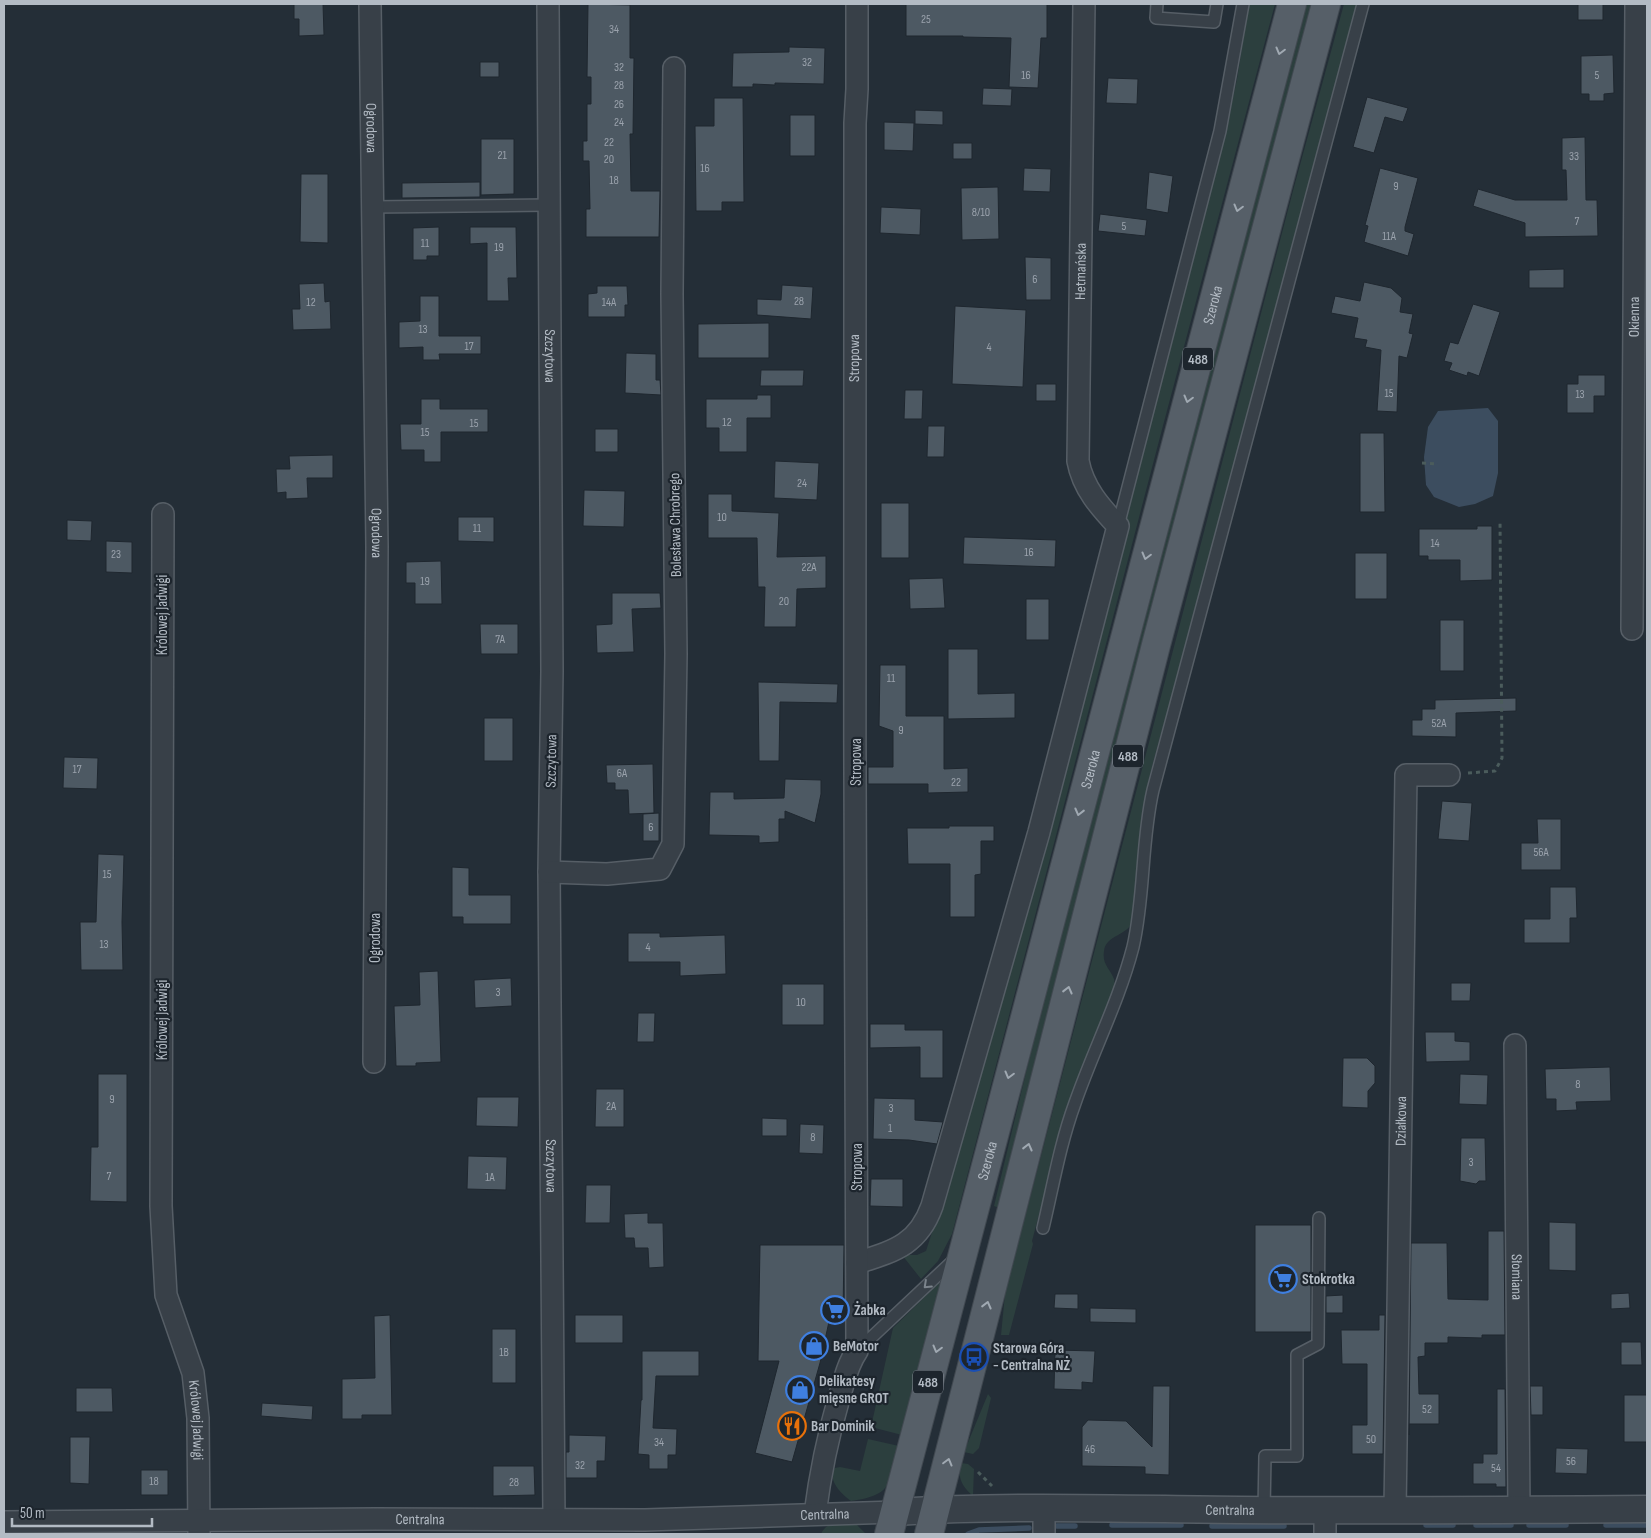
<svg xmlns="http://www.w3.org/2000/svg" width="1651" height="1538" viewBox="0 0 1651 1538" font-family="'Sofia Sans Condensed',sans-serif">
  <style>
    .green { fill: #2c3f3e }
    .water { fill: #3c4d5f }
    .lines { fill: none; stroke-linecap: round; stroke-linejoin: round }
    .stream { stroke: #3c4d5f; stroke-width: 5.5 }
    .building { fill: #4d5963; stroke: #1f272f }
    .service-casing { stroke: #565e66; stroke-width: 14 }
    .minor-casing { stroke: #565e66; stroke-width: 24 }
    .tertiary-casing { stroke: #565e66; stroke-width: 29 }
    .primary-casing { stroke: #414951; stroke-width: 30 }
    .path { stroke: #4b5c5c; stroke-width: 3; stroke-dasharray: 4 4; stroke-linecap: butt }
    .service { stroke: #384048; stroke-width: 11 }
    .minor { stroke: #384048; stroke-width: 21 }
    .tertiary { stroke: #384048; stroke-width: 26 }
    .primary { stroke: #565f68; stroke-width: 28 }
    .oneway { stroke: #a0a9b2 }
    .oneway2 { stroke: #7c848c }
    .labels { text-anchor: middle; stroke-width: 4.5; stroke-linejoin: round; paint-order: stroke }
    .number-label { font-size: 12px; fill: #9aa2ac }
    .shield { fill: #1d252d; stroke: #868e97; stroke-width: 1 }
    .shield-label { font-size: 14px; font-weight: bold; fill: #b3bbc4 }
    .street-label { font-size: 15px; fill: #b3bbc4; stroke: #1d252d }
    .poi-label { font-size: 15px; font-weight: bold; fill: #b3bbc4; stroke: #1d252d; text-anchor: start }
  </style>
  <rect width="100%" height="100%" fill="#242e37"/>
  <path class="green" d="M1249 4H1275L1160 437 952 1234 938 1261 921 1279 902 1255H917L926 1251 934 1226 1228 121 1237 79Z
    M1306 4H1314L1043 1036H1041L999 1208 994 1206 1042 1006 1082 858 1145 611Z
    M1344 4H1357L1171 703C1159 738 1149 774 1143 810 1137 846 1141 883 1133 920 1129 936 1106 934 1104 951 1102 965 1110 968 1114 979 1115 982 1114 987 1114 990L1068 1105 1032 1241 1033 1244 1009 1335H1001L1005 1294 1294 187Z
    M939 1283 941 1285 902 1435 871 1427 893 1328Z
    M988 1394 991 1398 979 1448 973 1454 964 1452Z
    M868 1439 899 1446C889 1483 894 1495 851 1501 842 1495 826 1479 835 1468L840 1467 860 1471Z
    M961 1463 968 1464 974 1469 973 1496C962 1486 957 1478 961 1463Z
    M850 1522 857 1525 866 1534H821C826 1522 838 1523 850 1522Z"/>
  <path class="water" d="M1488 408 1498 421V473L1493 496 1475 504 1459 507 1434 497 1426 485 1424 457 1428 427 1438 411Z"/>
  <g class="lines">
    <path class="stream" d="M1112 1525H1181
      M1426 1525H1453
      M1476 1525H1511
      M1529 1525H1566
      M1606 1525H1647
      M1057 1526H1075
      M1212 1526H1284
      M968 1534 979 1530 1029 1528"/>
  </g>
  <path class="building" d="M294 4H323L324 35 299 36V19H294Z
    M588 4 630 5V58H634L633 134H630L631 191H660L659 237H586V209H590L589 161H583V141H587V104H591V77H587Z
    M906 4H1047V38H1041L1038 88 1009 87 1011 38 963 37V36H906Z
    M1578 4H1603V20H1578Z
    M789 47 825 48 824 84 775 83V85L753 84V87H732L733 53 789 52Z
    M1613 55 1614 93 1604 94V101H1589V94H1581V56Z
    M480 62H499V77H480Z
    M1108 78 1138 79 1137 104 1106 103Z
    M983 88 1012 89 1011 106 982 105Z
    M1367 97 1408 108 1403 122 1385 117 1374 153 1353 147Z
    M714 98H743L744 202H722V211H696L695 126H714Z
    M915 110 943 111V125L915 124Z
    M790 115H815V156H790Z
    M884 122 914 123 913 151 884 150Z
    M1585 137 1586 200H1597L1598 236 1525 237V223L1473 206 1478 189 1515 200H1567L1566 170H1562V138Z
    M481 139H514V194L481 195Z
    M953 143H972V159H953Z
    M1024 168 1051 169 1050 192 1023 191Z
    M1380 168 1418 178 1405 227V231L1414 234 1408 256 1364 242 1368 226 1365 225Z
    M1149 172 1173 176 1168 213 1146 209Z
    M301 174H328V243L300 242Z
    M480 182V197L402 198V183Z
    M998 187 999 239 962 240 961 188Z
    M881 207 921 209 920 235 880 233Z
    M1100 214 1147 220 1145 236 1098 231Z
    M439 227V256H427V260H413V228Z
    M470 227H516L517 278H508L509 301H487V243L470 244Z
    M1025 257 1051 258V300H1026Z
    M1564 269V288H1529V270Z
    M1364 282 1391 288 1402 298 1400 312 1413 314 1409 333 1413 334 1407 358 1399 356 1397 412 1377 411 1381 350 1365 347 1367 340 1354 338 1358 318 1331 313 1335 296 1360 301Z
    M324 283 325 302 330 301 331 329 293 330 292 309H300L299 284Z
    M782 285 813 287 811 319 757 315V299L781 300Z
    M597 286H627L628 305H625V317H588V294L597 293Z
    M420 296H439V336H481V354H439L440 360H423V347L399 348V322L420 321Z
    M1473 304 1500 312 1479 376 1468 372 1467 376 1449 370 1452 363 1444 361 1450 342 1458 344Z
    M955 306 1026 310 1023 387 952 384Z
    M769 323V358H698V324Z
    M626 353 656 354V380H660L661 395 625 393Z
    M761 370H804L803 386H760Z
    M1578 375H1605V396H1594V413H1567V384H1578Z
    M1036 384H1056V401H1036Z
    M905 390H923L922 419H904Z
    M757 395H771V418H747V452H719V428H706V399H757Z
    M421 399H440V409H488V432H441V462H424V450H401L400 424H421Z
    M928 426H945L944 457H927Z
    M595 429H618V452H595Z
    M1360 433H1384L1385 512H1360Z
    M333 455V478H307L308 498 286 499V492L277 493 276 469H290L289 456Z
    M775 461 819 463 817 500 774 498Z
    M584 490 625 491 624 527 583 526Z
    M708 494H732V511L779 513 777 557 826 556V588L797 589 796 627H764L765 587H758L757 538H708Z
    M881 503H909V558H881Z
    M458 517H494V542L458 541Z
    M67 520 92 521 91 541 67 540Z
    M1477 526H1492V580L1460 581V560H1428V556H1419V529H1477Z
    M964 537 1056 540 1055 567 963 564Z
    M106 541 132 542V573L106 572Z
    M1355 553H1387V599H1355Z
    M441 561 442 604H415V583H406V562Z
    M943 578 945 608 910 609 909 579Z
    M612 593H660L661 608 632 609 634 652 597 653 596 625 612 624Z
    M1026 599H1049V640H1026Z
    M1440 620H1464V671H1440Z
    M480 624H518V654H481Z
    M948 649H978V694L1015 693V718L948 719Z
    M880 665H906V716H944V769L968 768V792L928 793V784H868V767H893V731L879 726Z
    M758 682 838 684 837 703 780 702 779 761H759Z
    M1516 698V711L1456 713V737L1412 736V720H1422V709H1435V700Z
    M484 718H513V761H484Z
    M64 757 98 758 97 789 63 788Z
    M653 764 654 813 629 814 628 790H615V783H607L606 765Z
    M785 779 821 780V794L815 823 785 811V819H779V842L759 843V836L709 835 710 792H734V799L784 798Z
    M1442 801 1472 803 1469 841 1438 839Z
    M659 813V841H643V814Z
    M1537 819H1561V870H1521V843H1538Z
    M949 826H994V841H981V874L975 875V917H950V864H908L907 828H949Z
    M98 854 124 855 122 922 123 970H81L80 922H96Z
    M452 867 469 868V895H511V924H463V917H452Z
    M1550 887H1576L1577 918H1570V943H1524V919H1550Z
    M628 933H660V937L725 935 726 974 680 976V962H628Z
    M438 971 441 1062 416 1063V1066H396L394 1006 420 1005 419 972Z
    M511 978 512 1006 475 1008 474 980Z
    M1451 983H1471L1470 1001H1451Z
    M782 984H824V1025H782Z
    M638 1013H655L654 1042H637Z
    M870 1024H905V1030H943V1078H920V1047L870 1048Z
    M1425 1032H1455V1041L1470 1042V1061L1426 1062Z
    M1343 1058H1367L1375 1066V1083L1368 1091V1108L1342 1107Z
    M1610 1067 1611 1101 1576 1102 1577 1110 1556 1111V1099H1546L1545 1069Z
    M98 1074H127V1202L90 1201 91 1147H98Z
    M1460 1074 1488 1075 1487 1105 1459 1104Z
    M596 1089H624V1127H595Z
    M477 1097H519L518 1127 476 1126Z
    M874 1098 915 1099V1120L943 1122 937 1144 909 1140 873 1139Z
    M762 1118 787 1119V1136H762Z
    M800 1124 824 1125 823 1154 799 1153Z
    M1461 1138H1485L1486 1181H1479L1476 1184 1460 1181Z
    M468 1156 507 1157 506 1190 467 1189Z
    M871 1179H903V1207L870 1206Z
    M586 1185H611L610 1223H585Z
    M648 1213V1223H663L664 1267 649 1268 648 1248H635L634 1238H625L624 1214Z
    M1549 1222 1576 1223V1271L1549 1270Z
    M1255 1225H1311V1332H1255Z
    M1488 1231H1504L1505 1335H1482V1338L1448 1337V1343H1425V1356L1418 1357 1419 1394H1439V1424H1409V1435L1411 1243H1447L1448 1299 1488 1300Z
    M760 1245H844L843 1318 830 1317 820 1363 792 1462 755 1453 779 1361H758Z
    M1629 1293 1630 1308 1611 1309V1294Z
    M1055 1294H1078V1309L1054 1308Z
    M1343 1295V1313H1326V1296Z
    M1090 1308 1136 1309V1323L1090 1322Z
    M390 1315 392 1415H362V1419H342V1379L375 1378 374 1316Z
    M575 1315H623V1343H575Z
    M1379 1315H1385L1383 1454H1352V1425H1367V1364H1342L1341 1330H1379Z
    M492 1329H516V1383H492Z
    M1621 1342H1641L1642 1365H1621Z
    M1055 1350 1095 1351 1093 1383 1082 1382V1390L1054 1389Z
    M642 1351H699V1376H656L653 1428 677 1429 676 1455H668V1469H649V1455L638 1454 641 1400H642Z
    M1153 1386H1170L1169 1475 1145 1474V1467L1082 1466V1427L1088 1420 1126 1421 1152 1447Z
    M1530 1386H1543V1415H1531Z
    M76 1388H112L113 1412H76Z
    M1497 1389H1505L1506 1487H1496V1484H1473V1463H1483V1454H1497Z
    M1624 1395H1647V1442H1624Z
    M262 1403 313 1406 312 1420 261 1416Z
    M569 1435 606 1436 605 1461H597V1478H566V1452H569Z
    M70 1437H90L89 1484 70 1483Z
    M1556 1448 1588 1449 1587 1474 1555 1473Z
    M493 1466H534L535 1495 493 1496Z
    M141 1470H168V1495H141Z"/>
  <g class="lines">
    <defs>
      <path id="service" d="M1157 4 1156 18 1214 22 1217 4
        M372 207 548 205
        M1118 526 1220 131 1243 4
        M1043 1228C1053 1186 1060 1144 1075 1103 1093 1051 1119 1001 1133 947 1145 895 1141 842 1153 790L1363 4
        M857 1351 956 1258
        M1264 1510 1265 1456H1297V1355L1318 1344 1319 1218"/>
      <g id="minor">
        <path id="s1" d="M370 4 377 547 374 1062"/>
        <path id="s2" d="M548 4 552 671 549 872 554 1518"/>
        <path id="s3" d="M163 514 161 1206 166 1295 193 1373 198 1418 199 1534"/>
        <path id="s4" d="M1632 629 1636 4"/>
        <path d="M549 872 607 874 660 869 673 844 676 654 672 294 674 68"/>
        <path id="s5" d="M1515 1045 1519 1510"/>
        <path id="s6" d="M857 1263C894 1251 918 1245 932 1206L1039 832 1118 526C1100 507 1083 488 1078 461L1084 4"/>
        <path d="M1044 1508V1534"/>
        <path d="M1325 1510V1534"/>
        <path id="s7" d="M1395 1510 1406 775H1449"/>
        <path id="s8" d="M815 1514C820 1475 828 1436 839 1398 844 1382 847 1365 857 1351 857 942 852 532 855 123L857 89V4"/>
        <path id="s9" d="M4 1522 375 1519 645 1520 895 1512"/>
      </g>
      <g id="tertiary">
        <path id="s10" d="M895 1512C1009 1505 1124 1509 1239 1510 1375 1511 1511 1510 1647 1509"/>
      </g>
      <g id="primary">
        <path id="s11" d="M889 1534 1292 4"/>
        <path d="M929 1534 1156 645 1326 4"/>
      </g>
    </defs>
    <use href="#service" class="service-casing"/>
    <use href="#minor" class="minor-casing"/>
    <use href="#tertiary" class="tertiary-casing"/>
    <use href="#primary" class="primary-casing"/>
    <path class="path" d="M1422 463 1438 464
      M1468 773 1495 771 1502 758 1500 520
      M978 1472 992 1486"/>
    <use href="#service" class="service"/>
    <use href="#minor" class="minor"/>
    <use href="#tertiary" class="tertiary"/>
    <use href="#primary" class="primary"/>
  </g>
  <defs><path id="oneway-chevron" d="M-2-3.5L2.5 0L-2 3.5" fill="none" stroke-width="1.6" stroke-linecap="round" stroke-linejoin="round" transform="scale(1.25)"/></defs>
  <g class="oneway">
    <use href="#oneway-chevron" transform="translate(1280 51) rotate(105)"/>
    <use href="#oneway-chevron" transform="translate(1238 208) rotate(105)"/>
    <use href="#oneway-chevron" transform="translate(1188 399) rotate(105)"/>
    <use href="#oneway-chevron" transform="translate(1146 556) rotate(105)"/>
    <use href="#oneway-chevron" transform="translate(1079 812) rotate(104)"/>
    <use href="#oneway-chevron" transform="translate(1068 990) rotate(-76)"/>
    <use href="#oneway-chevron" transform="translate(1009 1075) rotate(105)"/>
    <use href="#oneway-chevron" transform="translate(1028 1147) rotate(-76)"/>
    <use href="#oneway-chevron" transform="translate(987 1305) rotate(-76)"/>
    <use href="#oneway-chevron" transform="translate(937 1349) rotate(105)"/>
    <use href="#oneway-chevron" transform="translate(948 1462) rotate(-75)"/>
  </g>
  <use class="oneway2" href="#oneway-chevron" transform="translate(927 1285) rotate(137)"/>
  <defs>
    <symbol id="supermarket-ring" viewBox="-11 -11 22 22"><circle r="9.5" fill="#1d252d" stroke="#3f7fe0" stroke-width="1.5"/><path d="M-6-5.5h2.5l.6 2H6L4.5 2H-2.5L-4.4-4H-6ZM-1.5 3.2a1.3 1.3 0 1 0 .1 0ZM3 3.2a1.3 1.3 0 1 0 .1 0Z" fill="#3f7fe0"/></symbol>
    <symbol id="shop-ring" viewBox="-11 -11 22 22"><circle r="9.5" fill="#1d252d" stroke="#3f7fe0" stroke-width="1.5"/><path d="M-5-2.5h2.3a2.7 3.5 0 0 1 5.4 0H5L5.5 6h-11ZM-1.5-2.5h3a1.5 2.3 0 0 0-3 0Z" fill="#3f7fe0"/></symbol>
    <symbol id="bus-ring" viewBox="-11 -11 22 22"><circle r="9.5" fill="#1d252d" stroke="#1a4fb4" stroke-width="1.5"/><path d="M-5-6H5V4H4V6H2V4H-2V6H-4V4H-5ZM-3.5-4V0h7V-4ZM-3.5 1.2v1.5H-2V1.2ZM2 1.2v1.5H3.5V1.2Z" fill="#1a4fb4"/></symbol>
    <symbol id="restaurant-ring" viewBox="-11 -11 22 22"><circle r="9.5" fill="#1d252d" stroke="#e8710a" stroke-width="1.5"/><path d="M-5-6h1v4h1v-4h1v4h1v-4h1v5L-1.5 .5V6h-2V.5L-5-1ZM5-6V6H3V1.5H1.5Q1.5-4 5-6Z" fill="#e8710a"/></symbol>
  </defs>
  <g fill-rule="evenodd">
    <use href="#supermarket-ring" x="1267" y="1263" width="32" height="32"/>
    <use href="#supermarket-ring" x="819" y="1294" width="32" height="32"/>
    <use href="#shop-ring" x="798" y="1330" width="32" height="32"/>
    <use href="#bus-ring" x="958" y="1341" width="32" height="32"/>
    <use href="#shop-ring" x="784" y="1374" width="32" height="32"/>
    <use href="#restaurant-ring" x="776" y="1410" width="32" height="32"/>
  </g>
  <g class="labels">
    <g class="number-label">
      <text x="926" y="23">25</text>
      <text x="614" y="33">34</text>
      <text x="807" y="66">32</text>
      <text x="619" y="71">32</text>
      <text x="1026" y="79">16</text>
      <text x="1597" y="79">5</text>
      <text x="619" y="89">28</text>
      <text x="619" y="108">26</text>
      <text x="619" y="126">24</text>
      <text x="609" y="146">22</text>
      <text x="502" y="159">21</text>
      <text x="1574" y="160">33</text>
      <text x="609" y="163">20</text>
      <text x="705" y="172">16</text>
      <text x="614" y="184">18</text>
      <text x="1396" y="190">9</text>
      <text x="981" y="216">8/10</text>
      <text x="1577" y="225">7</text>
      <text x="1124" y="230">5</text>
      <text x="1389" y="240">11A</text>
      <text x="425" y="247">11</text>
      <text x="499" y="251">19</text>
      <text x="1035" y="283">6</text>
      <text x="799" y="305">28</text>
      <text x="311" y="306">12</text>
      <text x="609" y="306">14A</text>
      <text x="423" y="333">13</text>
      <text x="469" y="350">17</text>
      <text x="989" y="351">4</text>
      <text x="1389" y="397">15</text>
      <text x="1580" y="398">13</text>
      <text x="727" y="426">12</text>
      <text x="474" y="427">15</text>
      <text x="425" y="436">15</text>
      <text x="802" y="487">24</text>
      <text x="722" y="521">10</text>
      <text x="477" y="532">11</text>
      <text x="1435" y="547">14</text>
      <text x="1029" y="556">16</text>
      <text x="116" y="558">23</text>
      <text x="809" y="571">22A</text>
      <text x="425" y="585">19</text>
      <text x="784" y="605">20</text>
      <text x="500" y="643">7A</text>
      <text x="891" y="682">11</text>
      <text x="1439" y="727">52A</text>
      <text x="901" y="734">9</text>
      <text x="77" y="773">17</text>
      <text x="622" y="777">6A</text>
      <text x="956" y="786">22</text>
      <text x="651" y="831">6</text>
      <text x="1541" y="856">56A</text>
      <text x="107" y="878">15</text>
      <text x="104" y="948">13</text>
      <text x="648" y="951">4</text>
      <text x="498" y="996">3</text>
      <text x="801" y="1006">10</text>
      <text x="1578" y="1088">8</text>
      <text x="112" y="1103">9</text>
      <text x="611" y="1110">2A</text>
      <text x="891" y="1112">3</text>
      <text x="890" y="1132">1</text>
      <text x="813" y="1141">8</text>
      <text x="1471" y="1166">3</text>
      <text x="109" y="1180">7</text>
      <text x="490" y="1181">1A</text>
      <text x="504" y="1356">1B</text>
      <text x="1427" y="1413">52</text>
      <text x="1371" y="1443">50</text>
      <text x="659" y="1446">34</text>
      <text x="1090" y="1453">46</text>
      <text x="1571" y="1465">56</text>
      <text x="580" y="1469">32</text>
      <text x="1496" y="1472">54</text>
      <text x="154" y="1485">18</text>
      <text x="514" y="1486">28</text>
    </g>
    <g class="shield">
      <rect x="1183" y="347.5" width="30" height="23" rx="4"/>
      <rect x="1113" y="744.5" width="30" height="23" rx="4"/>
      <rect x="913" y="1370.5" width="30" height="23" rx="4"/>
    </g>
    <g class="shield-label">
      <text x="1198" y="364">488</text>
      <text x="1128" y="761">488</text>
      <text x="928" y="1387">488</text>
    </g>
    <g class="street-label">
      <text dy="5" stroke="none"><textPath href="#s1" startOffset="124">Ogrodowa</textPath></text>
      <text dy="5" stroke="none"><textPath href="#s6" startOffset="1071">Hetmańska</textPath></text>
      <text dy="5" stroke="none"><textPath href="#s11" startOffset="1271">Szeroka</textPath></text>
      <text dy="5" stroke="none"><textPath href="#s4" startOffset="312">Okienna</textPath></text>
      <text dy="5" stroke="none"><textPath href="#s2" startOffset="352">Szczytowa</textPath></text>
      <text dy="5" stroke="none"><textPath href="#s8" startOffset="1162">Stropowa</textPath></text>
      <text transform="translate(675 525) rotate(-91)" y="5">Bolesława Chrobrego</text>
      <text dy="5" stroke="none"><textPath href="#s1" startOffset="529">Ogrodowa</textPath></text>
      <text transform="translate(162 615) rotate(-90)" y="5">Królowej Jadwigi</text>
      <text transform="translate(551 761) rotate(-89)" y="5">Szczytowa</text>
      <text transform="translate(856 762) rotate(-90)" y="5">Stropowa</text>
      <text dy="5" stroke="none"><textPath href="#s11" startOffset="791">Szeroka</textPath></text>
      <text transform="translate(375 938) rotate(-90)" y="5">Ogrodowa</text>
      <text transform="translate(162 1020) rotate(-90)" y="5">Królowej Jadwigi</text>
      <text dy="5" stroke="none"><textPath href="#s7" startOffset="389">Działkowa</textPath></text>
      <text dy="5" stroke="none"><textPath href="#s11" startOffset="386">Szeroka</textPath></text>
      <text dy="5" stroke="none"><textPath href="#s2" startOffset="1162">Szczytowa</textPath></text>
      <text transform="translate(857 1167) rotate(-90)" y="5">Stropowa</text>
      <text dy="5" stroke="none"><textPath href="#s5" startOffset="232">Słomiana</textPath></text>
      <text dy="5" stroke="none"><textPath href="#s3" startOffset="911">Królowej Jadwigi</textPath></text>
      <text dy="5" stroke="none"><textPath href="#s10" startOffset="335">Centralna</textPath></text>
      <text dy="5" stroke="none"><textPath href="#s9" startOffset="821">Centralna</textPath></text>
      <text dy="5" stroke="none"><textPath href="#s9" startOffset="416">Centralna</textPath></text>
    </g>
    <g class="poi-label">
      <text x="1302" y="1284">Stokrotka</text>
      <text x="854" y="1315">Żabka</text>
      <text x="833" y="1351">BeMotor</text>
      <text x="993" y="1353">Starowa Góra<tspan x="993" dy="17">- Centralna NŻ</tspan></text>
      <text x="819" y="1386">Delikatesy<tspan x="819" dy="17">mięsne GROT</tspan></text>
      <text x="811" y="1431">Bar Dominik</text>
    </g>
  </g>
  <rect width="1651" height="1538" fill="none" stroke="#b3bbc4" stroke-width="10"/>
  <path d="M12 1518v8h140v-8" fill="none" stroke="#b3bbc4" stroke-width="2.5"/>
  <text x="20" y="1518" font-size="15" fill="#b3bbc4" stroke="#1d252d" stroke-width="4" paint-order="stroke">50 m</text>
</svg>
